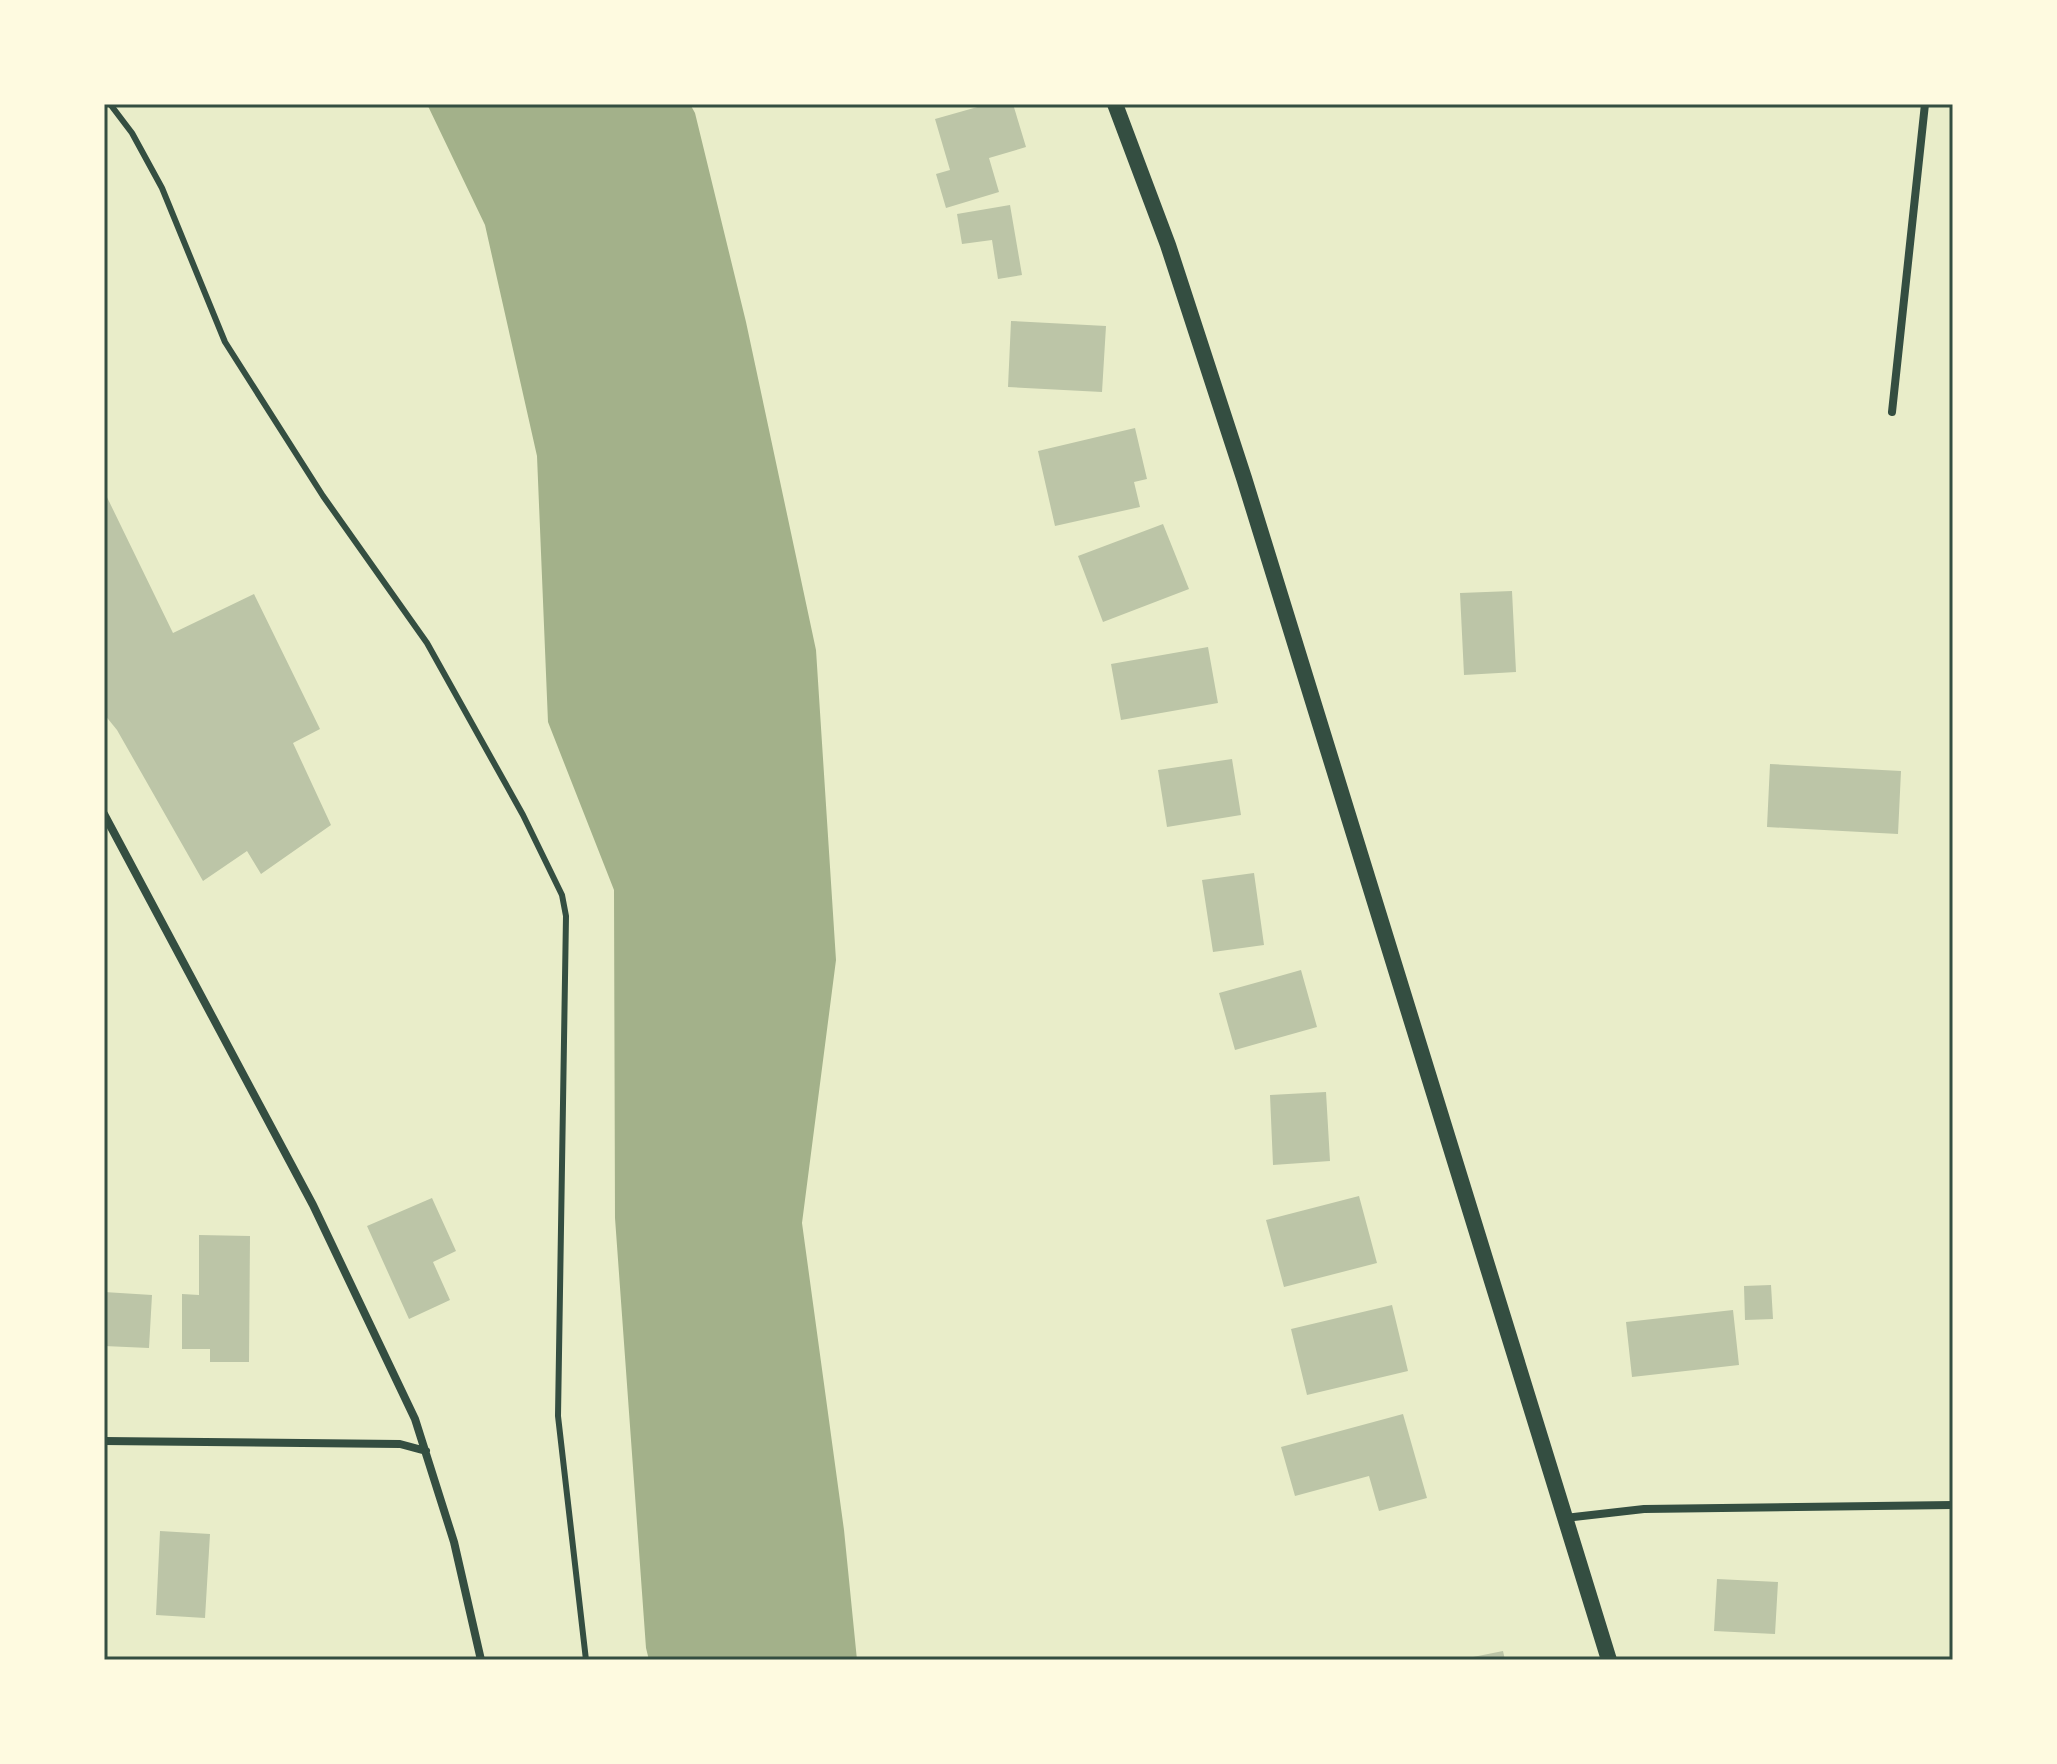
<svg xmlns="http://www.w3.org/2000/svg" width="2057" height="1764" viewBox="0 0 2057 1764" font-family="Roboto,sans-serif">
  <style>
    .water { fill: #a3b18a }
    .building { fill: #bcc5a7 }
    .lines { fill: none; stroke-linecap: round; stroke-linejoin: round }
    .service { stroke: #344e41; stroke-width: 6 }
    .minor { stroke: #344e41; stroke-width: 8 }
    .secondary { stroke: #344e41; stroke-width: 16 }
    .neatline { fill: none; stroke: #344e41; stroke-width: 3 }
  </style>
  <rect width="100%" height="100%" fill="#e9edc9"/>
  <path class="water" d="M427 104H690L695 113 746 322 816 650 836 960 802 1223 844 1530 857 1660H649L646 1648 615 1218 614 890 548 722 537 456 485 225Z"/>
  <path class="building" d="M988 104H1013L1026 147 989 158 999 192 946 208 936 174 950 170 935 119Z
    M1010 205 1022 275 998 279 992 240 962 244 957 214Z
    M1011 321 1106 326 1102 392 1008 387Z
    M1135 428 1147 479 1134 482 1140 507 1055 526 1038 451Z
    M104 491 173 633 254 594 320 729 293 743 331 825 261 874 247 851 203 881 117 730 104 714Z
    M1163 524 1189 589 1103 622 1078 556Z
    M1512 591 1516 672 1464 675 1460 593Z
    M1208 647 1218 703 1121 720 1111 664Z
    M1232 759 1241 815 1167 827 1158 770Z
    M1770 764 1901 771 1898 834 1767 827Z
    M1254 873 1264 945 1213 952 1202 880Z
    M1301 970 1317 1027 1235 1050 1219 993Z
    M1326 1092 1330 1161 1273 1165 1270 1095Z
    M1359 1196 1377 1263 1284 1287 1266 1220Z
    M432 1198 456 1251 433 1262 450 1300 409 1319 367 1226Z
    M199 1235 250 1236 249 1362H210V1349H182V1294L199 1295Z
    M1771 1285 1773 1319 1745 1320 1744 1286Z
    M104 1292 152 1295 149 1348 104 1346Z
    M1392 1305 1408 1371 1307 1395 1291 1329Z
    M1733 1310 1739 1365 1632 1377 1626 1322Z
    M1403 1414 1427 1498 1379 1511 1369 1476 1295 1496 1281 1447Z
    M160 1531 210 1534 205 1618 156 1615Z
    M1717 1579 1778 1582 1775 1634 1714 1631Z
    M1503 1651 1505 1660H1463V1659Z"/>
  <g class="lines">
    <path class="service" d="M110 104 132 133 162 188 225 342 323 496 427 643 523 815 562 895 566 916 558 1416 586 1660"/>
    <path class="minor" d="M1892 412 1925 104
      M104 814 313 1205 415 1419 454 1542 481 1660
      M104 1441 400 1444 426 1451
      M1565 1518 1644 1509 1953 1505"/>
    <path class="secondary" d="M1115 104 1168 245 1244 478 1609 1660"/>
  </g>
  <rect width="2057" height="1764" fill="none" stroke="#fefae0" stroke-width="212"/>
  <rect x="106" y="106" width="1845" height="1552" class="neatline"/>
</svg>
